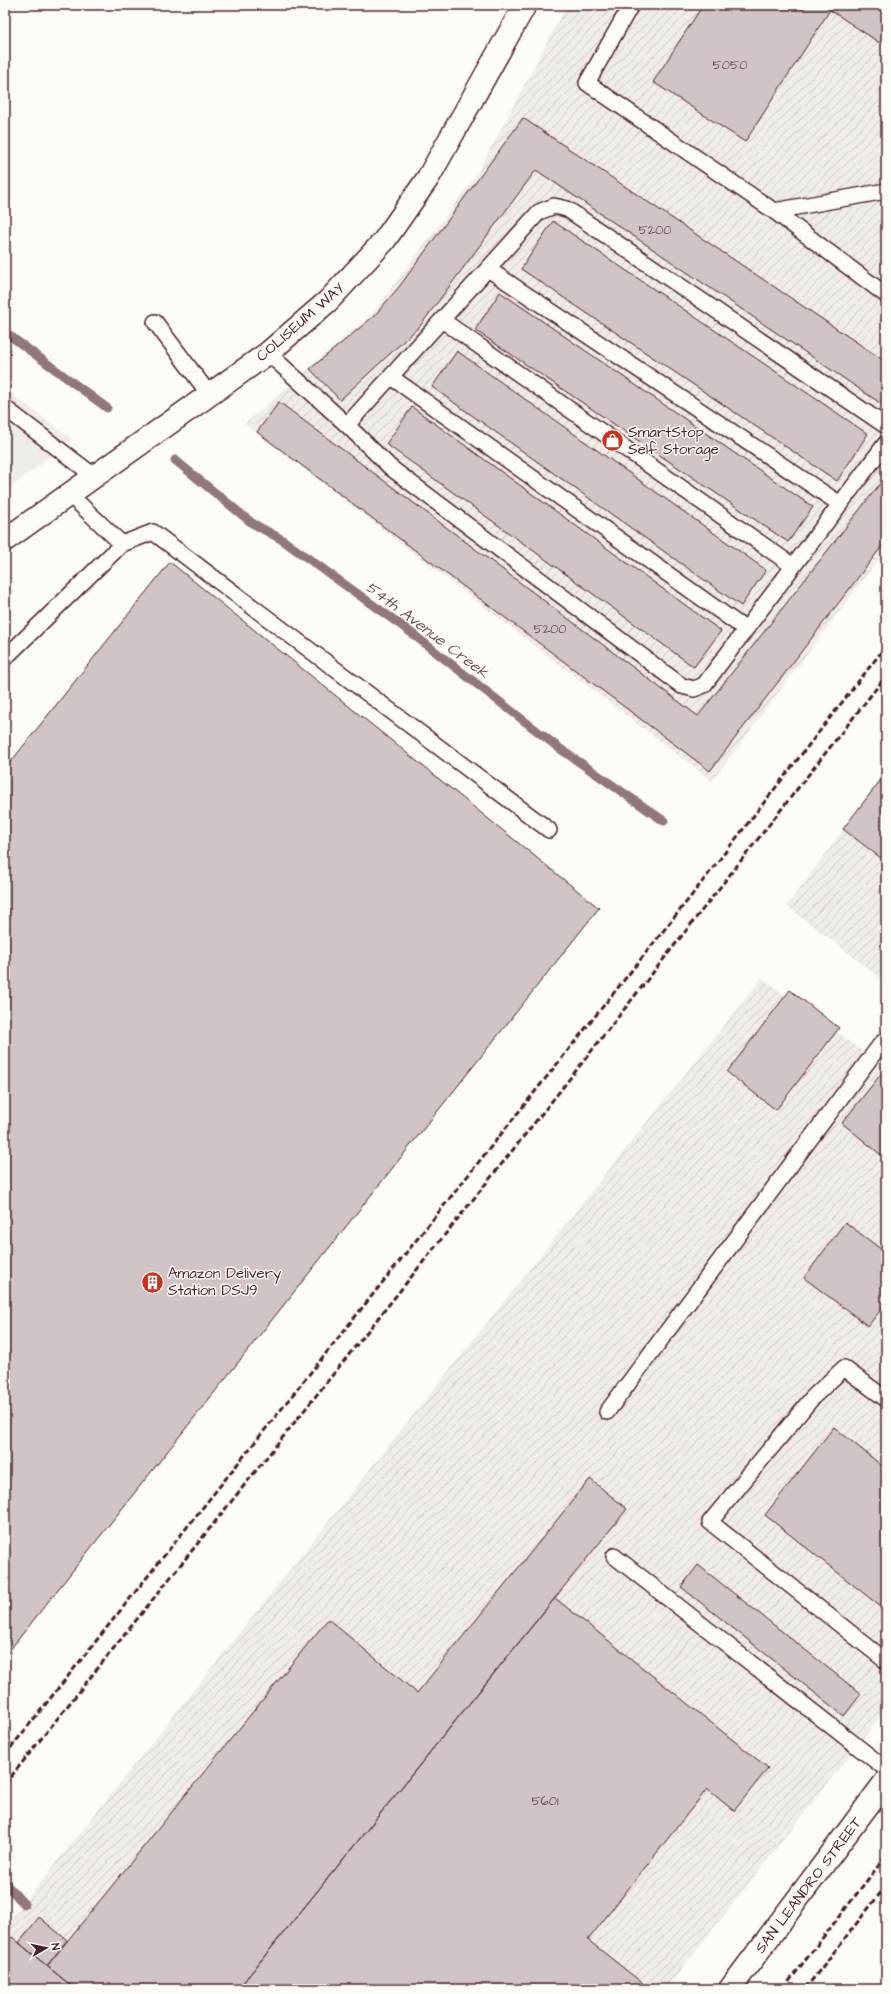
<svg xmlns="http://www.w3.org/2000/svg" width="891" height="1994" viewBox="0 0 891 1994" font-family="'Architects Daughter',sans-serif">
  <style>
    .built { fill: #f0ece8 }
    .industrial { fill: url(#industrial-furrows) }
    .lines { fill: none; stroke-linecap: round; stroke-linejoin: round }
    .stream { stroke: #91777b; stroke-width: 9 }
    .building { fill: #d0c5c4; stroke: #4a1f2b }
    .lane-casing { stroke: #4a1f2b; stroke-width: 18 }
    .secondary-casing { stroke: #4a1f2b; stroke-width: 25 }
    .lane { stroke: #fdfcf7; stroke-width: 15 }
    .secondary { stroke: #fdfcf7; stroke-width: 22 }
    .rail { stroke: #4a1f2b; stroke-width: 3; stroke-dasharray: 6 3; stroke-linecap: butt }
    .labels { text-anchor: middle; stroke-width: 3; stroke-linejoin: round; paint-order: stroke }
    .number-label { font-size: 13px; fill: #6c4851 }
    .street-label { font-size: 15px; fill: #4a1f2b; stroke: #fdfcf7 }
    .poi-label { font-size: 15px; fill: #4a1f2b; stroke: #fdfcf7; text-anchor: start }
    .water-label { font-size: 16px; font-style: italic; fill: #73525a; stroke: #fdfcf7 }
  </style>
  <defs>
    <pattern id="industrial-furrows" width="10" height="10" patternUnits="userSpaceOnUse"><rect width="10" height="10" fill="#f0ece8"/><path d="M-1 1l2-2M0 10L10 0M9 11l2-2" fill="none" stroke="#cfcac7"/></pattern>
  </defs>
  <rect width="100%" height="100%" fill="#fdfcf7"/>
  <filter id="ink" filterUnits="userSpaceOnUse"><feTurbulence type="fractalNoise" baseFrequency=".025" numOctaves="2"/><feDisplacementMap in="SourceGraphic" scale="8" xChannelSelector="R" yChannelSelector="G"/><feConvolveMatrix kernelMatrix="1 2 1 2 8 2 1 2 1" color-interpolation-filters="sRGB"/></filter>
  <g filter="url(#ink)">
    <path class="built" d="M5 389 72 439 5 492Z"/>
    <path class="industrial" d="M567 5H886V549L712 781 245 424 372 314 476 176Z
      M886 772V982L787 906Z
      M762 978 886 1068V1709L666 1989H5V1927Z"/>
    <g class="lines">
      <path class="stream" d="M5 332 107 408
        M175 460 252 523 281 539 405 628 559 748 664 821
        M5 1883 24 1904"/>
    </g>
    <path class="building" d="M703 5H886V47L830 10 745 142 653 82Z
      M523 118 886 362V407L536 170 420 326 340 400 310 369 374 316 399 287Z
      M553 221 868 434 837 481 521 269Z
      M500 292 813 507 788 542 475 330Z
      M457 351 766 570 741 606 432 387Z
      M279 402 698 716 886 476V541L710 771 257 432Z
      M412 407 721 631 694 667 386 444Z
      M170 562 599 908 5 1656V769Z
      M886 773V862L843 829Z
      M790 990 839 1028 776 1110 727 1072Z
      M885 1069 886 1070V1159L842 1123Z
      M845 1222 886 1253V1303L868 1326 804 1278Z
      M834 1427 886 1469V1611L765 1515Z
      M590 1479 627 1509 238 1989H75L47 1966 328 1619 417 1693Z
      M698 1565 861 1694 844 1716 681 1587Z
      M555 1598 768 1768 734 1811 707 1789 588 1940 650 1989H238Z
      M39 1917 67 1940 47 1966 19 1943Z
      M12 1937 47 1966 75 1989H5V1946Z"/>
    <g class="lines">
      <defs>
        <path id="lane" d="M631 5 587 83 774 211 886 191
          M774 211 886 295
          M488 269 840 504
          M442 320 793 566
          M155 322 209 394
          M268 353 347 425
          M391 377 745 629
          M5 408 94 476
          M886 426 567 209 554 206 539 212 347 425 391 468 682 686 694 689 704 685 886 443
          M69 494 122 544 153 532 549 830
          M5 658 122 544
          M886 1399 844 1368 813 1397 710 1522 886 1661
          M607 1412 880 1045 886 1039
          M614 1556 886 1769"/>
        <path id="secondary" d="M5 540 268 353 328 301 384 241 428 178 525 5
          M730 1989 886 1781"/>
      </defs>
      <use href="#lane" class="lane-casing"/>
      <use href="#secondary" class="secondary-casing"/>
      <use href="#lane" class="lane"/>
      <use href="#secondary" class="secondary"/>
      <path class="rail" d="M5 1755 688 900 886 646
        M5 1784 560 1091 886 676
        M783 1989 886 1856
        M805 1989 886 1886
        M879 1989 886 1980"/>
    </g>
  </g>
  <defs>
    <symbol id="shop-disc" viewBox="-11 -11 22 22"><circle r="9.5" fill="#c8321e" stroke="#fdfcf7"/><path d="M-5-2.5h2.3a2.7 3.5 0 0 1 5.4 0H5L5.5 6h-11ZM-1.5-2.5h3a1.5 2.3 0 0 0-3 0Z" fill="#fff"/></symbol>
    <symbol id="building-disc" viewBox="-11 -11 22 22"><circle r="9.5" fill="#c8321e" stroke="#fdfcf7"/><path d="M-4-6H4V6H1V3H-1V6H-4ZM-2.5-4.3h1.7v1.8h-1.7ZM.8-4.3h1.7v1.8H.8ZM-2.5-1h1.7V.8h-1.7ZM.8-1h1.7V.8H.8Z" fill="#fff"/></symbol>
  </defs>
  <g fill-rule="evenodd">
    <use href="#shop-disc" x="600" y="428" width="25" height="25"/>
    <use href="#building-disc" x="140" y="1270" width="25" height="25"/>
  </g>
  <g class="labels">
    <g class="number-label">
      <text x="730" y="69">5050</text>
      <text x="655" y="234">5200</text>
      <text x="550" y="633">5200</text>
      <text x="545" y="1805">5601</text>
    </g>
    <g class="street-label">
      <text transform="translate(300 322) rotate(-41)" y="5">COLISEUM WAY</text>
      <text transform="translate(808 1885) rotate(-53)" y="5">SAN LEANDRO STREET</text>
    </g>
    <g class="poi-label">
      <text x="628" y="437">SmartStop<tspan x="628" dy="17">Self Storage</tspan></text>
      <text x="168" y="1278">Amazon Delivery<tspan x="168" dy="17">Station DSJ9</tspan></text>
    </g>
    <g class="water-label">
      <text transform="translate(428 629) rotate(37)" y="6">54th Avenue Creek</text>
    </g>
  </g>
  <rect width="891" height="1994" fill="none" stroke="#fdfcf7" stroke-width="20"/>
  <rect x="10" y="10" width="871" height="1974" fill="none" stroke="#4a1f2b" stroke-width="1.5" filter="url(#ink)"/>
  <g transform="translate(46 1948) rotate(81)" stroke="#fdfcf7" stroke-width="3" paint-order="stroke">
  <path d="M0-3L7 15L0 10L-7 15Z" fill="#4a1f2b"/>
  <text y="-6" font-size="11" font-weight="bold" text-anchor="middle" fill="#4a1f2b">N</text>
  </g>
</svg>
